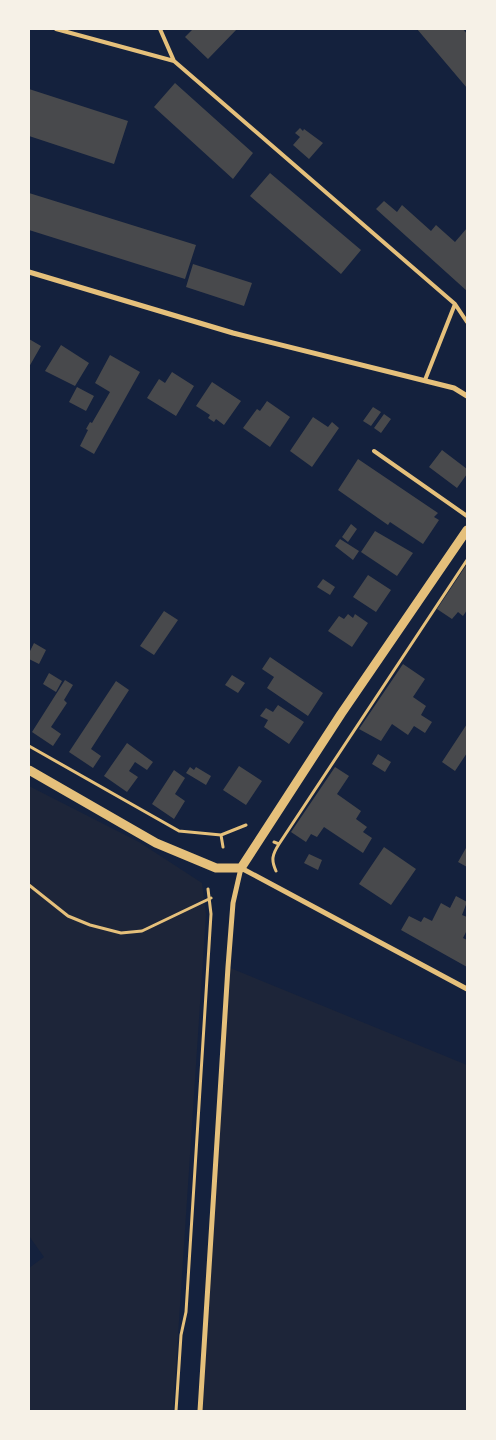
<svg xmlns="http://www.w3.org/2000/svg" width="496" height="1440" viewBox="0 0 496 1440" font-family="'Sofia Sans Condensed',sans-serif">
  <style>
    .green { fill: #1d2539 }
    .building { fill: #48494c }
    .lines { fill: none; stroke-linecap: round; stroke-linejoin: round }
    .path { stroke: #e5c07b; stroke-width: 3 }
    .service { stroke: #e5c07b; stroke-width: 4 }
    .minor { stroke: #e5c07b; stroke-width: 5 }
    .tertiary { stroke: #e5c07b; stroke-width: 9 }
  </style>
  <rect width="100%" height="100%" fill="#14213d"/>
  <path class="green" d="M29 786 139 842 202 883 206 914 173 1411H29V1268L44 1257 29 1236Z
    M228 967 467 1065V1411H200Z"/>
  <path class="building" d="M193 29H237L208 59 185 37Z
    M417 29H463L467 34V88Z
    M175 83 253 153 233 179 154 107Z
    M29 89 128 121 114 164 29 136Z
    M300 128 303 131 304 129 323 143 309 159 293 145 300 137 295 133Z
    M270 173 361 250 341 274 250 196Z
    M29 193 196 245 185 279 29 230Z
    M384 201 397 212 402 205 431 231 436 225 455 242 467 228V291L376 209Z
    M193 264 252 283 244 306 186 287Z
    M29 339 41 346 29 367Z
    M61 345 89 363 75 386 45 371Z
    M110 355 140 372 94 454 80 446 88 430 86 429 90 422 92 423 110 392 95 383Z
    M172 372 194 386 176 416 147 398 159 379 165 383Z
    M212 382 241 401 224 425 216 419 214 422 208 418 210 415 196 406Z
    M77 387 94 396 86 411 69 402Z
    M267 401 290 417 270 447 243 428 257 409 260 411Z
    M373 407 381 412 371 426 363 421Z
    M384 414 391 419 381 433 374 428Z
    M313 417 328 427 332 422 339 428 312 467 290 451Z
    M442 450 467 469V474L457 488 429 467Z
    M358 459 438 513 434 517 439 520 423 544 390 522 388 525 338 490Z
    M351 524 357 529 348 542 342 537Z
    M375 531 413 553 397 576 361 552Z
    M340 539 359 551 353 560 335 546Z
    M467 564V610L463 616 458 612 452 619 437 609Z
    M368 575 391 590 376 612 353 597Z
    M323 579 335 587 330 595 317 587Z
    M164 611 178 620 154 655 140 646Z
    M348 614 353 618 355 614 368 623 352 647 328 631 339 616 344 619Z
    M34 643 46 650 39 664 29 659V653Z
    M270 657 323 693 308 716 267 688 274 677 262 669Z
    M403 664 425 679 413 697 426 706 421 715 432 722 425 733 414 726 408 735 392 724 381 741 359 729Z
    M49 673 62 681 56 692 43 684Z
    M232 675 245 683 238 693 225 685Z
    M65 680 73 685 64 700 67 703 51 727 61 734 53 746 32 732Z
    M116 681 129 690 91 749 101 756 93 768 69 752Z
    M278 705 304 722 289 744 264 727 268 720 260 716 266 708 273 712Z
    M467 724V753L455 771 442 762Z
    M127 743 153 762 147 770 135 762 129 771 138 777 127 792 104 776Z
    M378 754 391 762 385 772 372 764Z
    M239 766 262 781 246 805 223 790Z
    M190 767 194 770 196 767 211 776 206 785 186 773Z
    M335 767 349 776 337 794 361 811 356 819 367 827 363 832 372 838 363 853 324 827 317 837 311 834 306 842 291 832Z
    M174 770 185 778 175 794 185 801 174 819 152 804Z
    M384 847 416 869 391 905 359 884Z
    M466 848 467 849V867L458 862Z
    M309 854 322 860 318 870 304 863Z
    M456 896 467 902 462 915 467 917V930L463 938 467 940V967L401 930 409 916 421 922 424 917 432 921 441 903 450 908Z"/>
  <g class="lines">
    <path class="path" d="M29 746 179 831 221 835 246 825
      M221 835 223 847
      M274 842 279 844 467 560
      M276 871C271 860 272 855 279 844
      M29 885 68 916 90 925 121 933 142 931 211 898
      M176 1411 181 1335 186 1312 211 914 208 889"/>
    <path class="service" d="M56 29 174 61 455 304 467 322
      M160 29 174 61
      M425 380 455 304
      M374 451 467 516"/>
    <path class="minor" d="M29 272 233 333 454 388 467 396
      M200 1411 228 967 233 903 241 868 467 989"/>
    <path class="tertiary" d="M29 770 156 843 216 868H241L341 714 467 530"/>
  </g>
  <rect width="496" height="1440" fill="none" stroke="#f6f1e7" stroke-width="60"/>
</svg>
